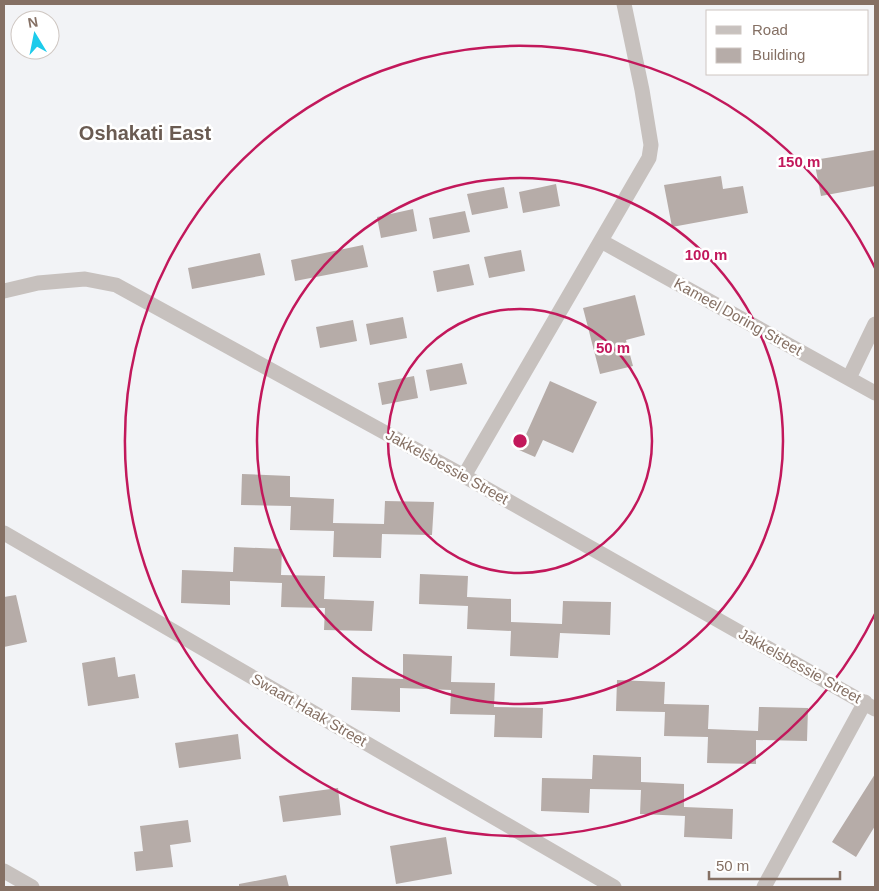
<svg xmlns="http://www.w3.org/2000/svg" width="879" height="891" viewBox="0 0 879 891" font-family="Helvetica,sans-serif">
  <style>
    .building { fill: #b6aca8 }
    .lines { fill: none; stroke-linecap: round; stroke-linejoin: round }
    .street { stroke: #c7c1be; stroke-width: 15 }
    .ring { fill: none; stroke: #c2185b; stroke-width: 2.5 }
    .labels { text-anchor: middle; stroke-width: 5; stroke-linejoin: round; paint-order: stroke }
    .street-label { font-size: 15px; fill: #857064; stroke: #fff }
    .district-label { font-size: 20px; font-weight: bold; fill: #6a5b52; stroke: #fff }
    .centre { fill: #c2185b; stroke: #fff; stroke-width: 2.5 }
    .ring-label { font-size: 15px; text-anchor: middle; font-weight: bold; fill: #c2185b; stroke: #fff; stroke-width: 5; stroke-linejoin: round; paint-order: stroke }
  </style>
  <rect width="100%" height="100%" fill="#f2f3f6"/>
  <path class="building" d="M875 150V186L821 196 814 160Z
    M721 176 723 189 743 186 748 213 672 227 664 185Z
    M556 184 560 206 523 213 519 192Z
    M504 187 508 208 472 215 467 194Z
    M413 209 417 231 381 238 377 217Z
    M465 211 470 232 433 239 429 218Z
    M363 245 368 267 295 281 291 260Z
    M521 250 525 271 489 278 484 257Z
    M260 253 265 275 192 289 188 268Z
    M469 264 474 285 437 292 433 271Z
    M635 295 645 335 626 340 633 366 600 374 583 308Z
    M403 317 407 338 370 345 366 324Z
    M353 320 357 341 320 348 316 327Z
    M462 363 467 384 430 391 426 370Z
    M414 376 418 398 382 405 378 383Z
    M550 381 597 402 573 453 543 440 535 457 519 450Z
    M242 474 290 476V497L334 499 333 523 384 524 385 501 434 502 432 535 382 534 381 558 333 557 334 531 290 530 291 506 241 505Z
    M234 547 282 549 281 575 325 576 324 599 374 601 372 631 324 630 325 608 281 607 282 583 230 581V605L181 603 182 570 233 572Z
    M420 574 468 576 467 597 511 599V622L562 624 563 601 611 602 610 635 560 633 558 658 510 656 511 631 467 629 468 606 419 604Z
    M16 595 27 642 4 647V597Z
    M403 654 452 656 451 682 495 683 494 707 543 708 542 738 494 737 495 715 450 714 451 690 400 688V712L351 710 352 677 403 679Z
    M115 657 118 677 135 674 139 698 88 706 82 663Z
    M617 680 665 682 664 704 709 705 708 729 758 731 759 707 808 708 807 741 756 740V764L707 763 708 737 664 736 665 712 616 711Z
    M238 734 241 759 179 768 175 743Z
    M593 755 641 757V782L684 784V807L733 809 732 839 684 837 685 816 640 814 641 790 590 789 589 813 541 811 542 778 592 779Z
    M875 774V826L856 857 832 842Z
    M338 788 341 815 283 822 279 796Z
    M188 820 191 842 170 845 173 867 136 871 134 852 143 851 140 826Z
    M446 837 452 874 396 884 390 846Z
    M286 875 289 887H239V884Z"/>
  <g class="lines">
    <path class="street" d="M601 241 875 393
      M4 291 38 283 85 279 116 285 464 476 875 709
      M849 378 875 324
      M464 476 649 158 651 145 642 90 624 4
      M4 533 614 887
      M4 871 32 887
      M764 887 865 702"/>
  </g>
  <g class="ring">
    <circle cx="520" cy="441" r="132"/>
    <circle cx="520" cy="441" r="263"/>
    <path d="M875 614A395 395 0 1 1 875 268"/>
  </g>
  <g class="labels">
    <g class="street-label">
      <text transform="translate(738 317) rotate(29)" y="5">Kameel Doring Street</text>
      <text transform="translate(447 467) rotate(29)" y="5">Jakkelsbessie Street</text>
      <text transform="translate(800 666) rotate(29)" y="5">Jakkelsbessie Street</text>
      <text transform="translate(309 710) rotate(30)" y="5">Swaart Haak Street</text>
    </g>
    <g class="district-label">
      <text x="145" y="140">Oshakati East</text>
    </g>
  </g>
  <circle cx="520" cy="441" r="8" class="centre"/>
  <g class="ring-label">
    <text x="799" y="167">150 m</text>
    <text x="706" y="260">100 m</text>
    <text x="613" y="353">50 m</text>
  </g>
  <rect width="879" height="891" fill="none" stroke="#857064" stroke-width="10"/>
  <rect x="706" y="10" width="162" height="65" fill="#ffffff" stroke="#cec6c1"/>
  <rect x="716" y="26" width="25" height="8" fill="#c7c1be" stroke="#cec6c1"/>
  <text x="752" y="35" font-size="15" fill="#857064">Road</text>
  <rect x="716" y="48" width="25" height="15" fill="#b6aca8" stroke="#cec6c1"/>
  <text x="752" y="60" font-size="15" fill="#857064">Building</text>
  <g transform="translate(35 35) rotate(350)"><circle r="24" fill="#ffffff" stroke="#cec6c1"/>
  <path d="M0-4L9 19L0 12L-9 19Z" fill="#1dcbeb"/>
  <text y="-8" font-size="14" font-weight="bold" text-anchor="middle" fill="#857064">N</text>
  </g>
  <path d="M709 871v8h131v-8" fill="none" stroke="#857064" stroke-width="2.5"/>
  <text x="716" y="871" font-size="15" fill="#857064" stroke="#ffffff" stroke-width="4" paint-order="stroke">50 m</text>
</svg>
